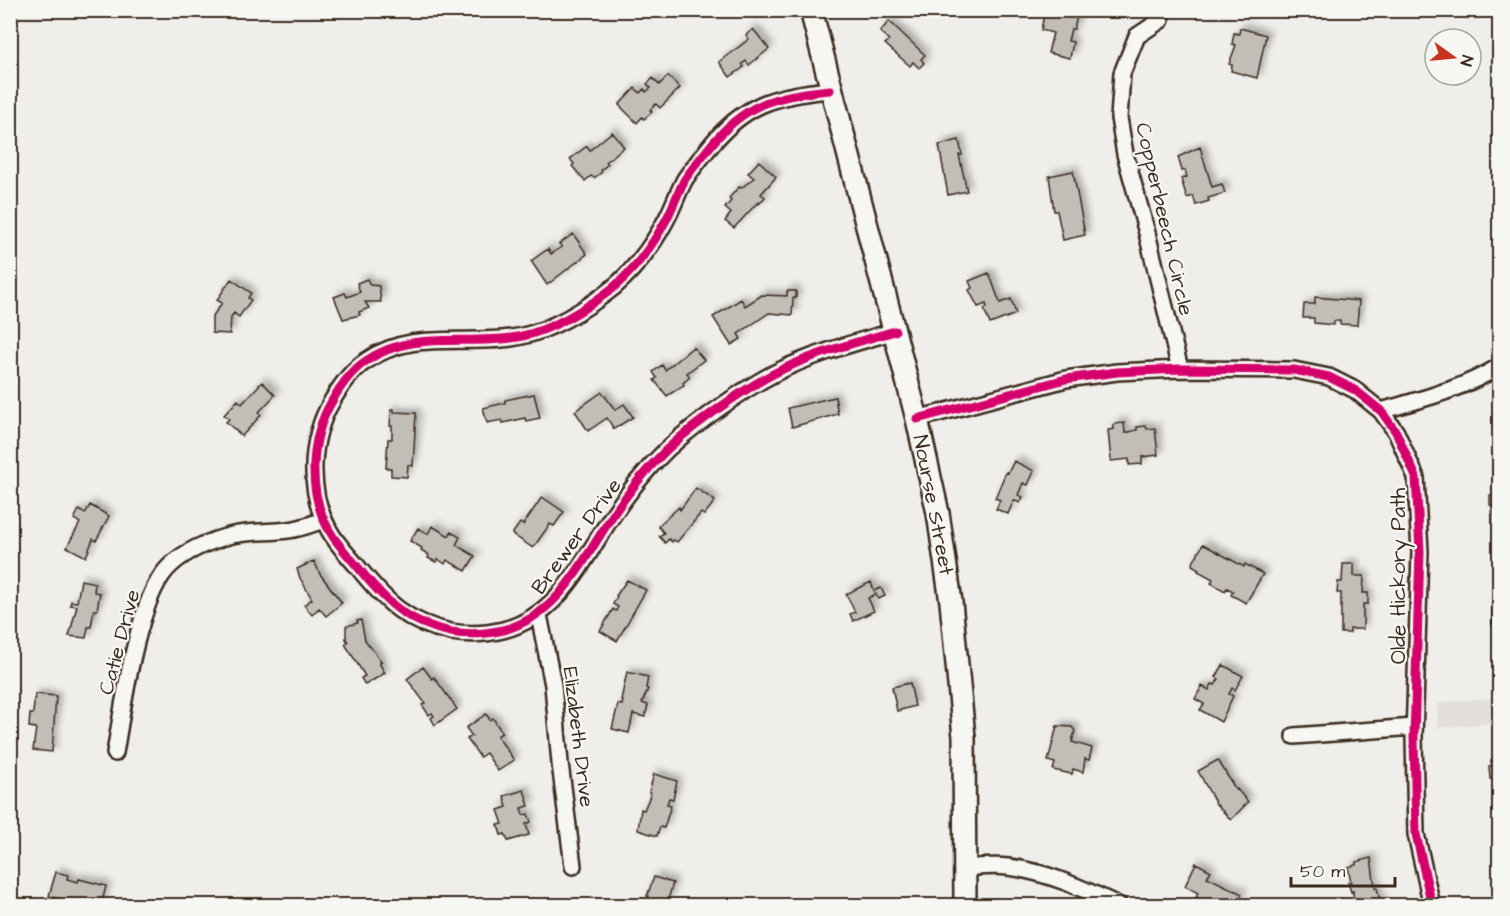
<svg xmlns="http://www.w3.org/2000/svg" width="1510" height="916" viewBox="0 0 1510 916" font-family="'Architects Daughter',sans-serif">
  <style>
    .built { fill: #e2dfdb }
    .building { fill: #c2bdb7; stroke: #3b2a1e; stroke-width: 1.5; filter: url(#shadow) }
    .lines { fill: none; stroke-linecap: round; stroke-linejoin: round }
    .minor-casing { stroke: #3b2a1e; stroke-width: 20 }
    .secondary-casing { stroke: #3b2a1e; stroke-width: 26 }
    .minor { stroke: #f6f6f2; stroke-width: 15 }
    .secondary { stroke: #f6f6f2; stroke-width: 21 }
    .cycleway-casing { stroke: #f6f6f2; stroke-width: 13 }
    .cycleway { stroke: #d6006c; stroke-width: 9 }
    .labels { text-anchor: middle; stroke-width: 4.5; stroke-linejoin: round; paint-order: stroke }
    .street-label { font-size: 21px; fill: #3b2a1e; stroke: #f6f6f2 }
  </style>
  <defs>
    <filter id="shadow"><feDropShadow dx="4.5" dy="-4.5" stdDeviation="3" flood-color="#0004"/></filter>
  </defs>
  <rect width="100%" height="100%" fill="#efeeea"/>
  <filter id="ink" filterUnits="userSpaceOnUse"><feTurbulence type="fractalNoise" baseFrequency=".0167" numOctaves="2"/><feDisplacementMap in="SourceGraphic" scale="12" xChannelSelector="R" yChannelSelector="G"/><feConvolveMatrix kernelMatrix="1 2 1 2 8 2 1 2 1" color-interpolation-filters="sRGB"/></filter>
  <g filter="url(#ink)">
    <path class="built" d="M1499 697V722L1437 728 1438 703Z"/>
    <path class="building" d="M1045 10H1075L1074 15 1077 16 1074 29H1071L1068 41 1073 42 1070 58 1048 53 1053 33 1041 30Z
      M889 21 925 55 921 59 924 63 919 68 913 62 910 66 885 44 889 40 880 32Z
      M1240 28 1266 35 1257 78 1231 71 1232 65 1229 64 1236 45 1232 44 1234 33 1239 34Z
      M753 29 769 49 749 65 746 61 742 64 744 67 730 77 719 62 749 39 746 35Z
      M668 76 680 88 660 108 656 104 650 110 652 112 644 119 642 117 637 123 619 105 635 88 640 93 644 89 646 92 651 88 647 84 653 78 659 85Z
      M612 132 624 147 606 162 608 164 601 170 602 172 594 178 591 176 585 181 572 166 574 164 570 159 587 146 590 150Z
      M959 140 962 155H959L967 191 948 195 939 145Z
      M1200 147 1212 187 1222 184 1225 193 1208 198 1209 201 1196 205 1193 196 1187 198 1181 179 1187 177 1185 170 1182 171 1178 157Z
      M759 161 776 177 761 194 765 197 759 204 758 202 734 228 725 221 731 213 725 208 731 201 729 198 739 187 741 188 754 178 748 173Z
      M1073 171 1085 235 1063 240 1057 211H1054L1049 176Z
      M573 234 587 254 547 285 531 261 548 249 551 254 562 247 559 244Z
      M989 273 1000 303 1011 299 1016 314 990 324 984 309 987 307 986 304 978 307 969 290 972 288 969 281Z
      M231 279 251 293 248 298 251 300 239 317 234 313 231 317 230 334 212 333V317L222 303 217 300Z
      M367 279 370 285 379 286 381 302H365L369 308 359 312 360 315 343 319 334 297 345 293 347 297 360 292 357 283Z
      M787 291H796V298H793L792 315 769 313 738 334 741 339 731 345 713 317 741 299 745 306 762 295 787 296Z
      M1315 297 1359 301 1357 325 1340 324V321H1334V325L1314 323V318H1303L1304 304H1315Z
      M693 347 704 360 687 373 690 377 683 383 684 385 667 396 654 380 657 378 653 372 662 365 665 370Z
      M262 382 275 395 258 413 261 415 242 436 226 422 229 419 224 415 238 400 242 404Z
      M602 392 615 410 624 404 633 417 614 429 607 418 588 431 575 411Z
      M534 394 540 418 526 421 525 418 503 423 502 420 487 423 483 408 505 403V400Z
      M835 397 838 414 792 427 788 408Z
      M391 409H394V412L416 413 413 466 408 465 407 477 391 476V468H386L388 439H392V426H390Z
      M1124 423 1125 433 1137 430V427L1146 426 1147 429 1155 428 1158 455 1142 457V464L1129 465V459L1111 461 1108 430 1114 429V424Z
      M1014 461 1034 471 1028 485 1023 483 1018 495 1023 497 1020 503 1014 500 1008 514 996 509 1000 500 995 498 1006 472 1008 473Z
      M1498 468 1500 540H1495L1494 505H1490V495H1494V484H1499Z
      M696 488 715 501 704 515 701 513 677 542 674 540 672 542 669 539 665 543 659 536 664 533 658 526 679 507 680 510Z
      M542 497 564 512 554 526 550 524 533 548 512 534 520 523 523 525Z
      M90 505 109 516 96 541 93 539 86 557 67 547 80 523 74 519 79 510 85 514Z
      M432 526 449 536 451 532 460 537 456 545 475 556 466 571 447 560 445 564 438 559 436 562 428 558 429 555 421 550 422 548 410 541 418 528 428 534Z
      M1203 544 1244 567 1245 564 1263 574 1246 603 1231 595 1233 591 1227 588 1225 591 1211 583 1213 579 1198 571 1199 569 1192 565Z
      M314 561 320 574 342 603 326 616 319 608 312 615 304 605 312 599 300 578 297 569Z
      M1343 564H1354V576H1364L1363 593H1368V604H1363V629H1350V633H1341V593H1337L1338 582H1342Z
      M81 580 95 583 94 592 100 593 97 610H94L91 627H88L86 638 69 636 77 606 70 605 71 601 77 602Z
      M627 580 646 590 617 641 600 631 613 609 616 611 618 607 613 604 617 597 616 596Z
      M871 582 874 591 881 588 885 596 878 599 876 594 868 598 874 611 853 621 850 614 855 612 846 594Z
      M1492 604H1500V673H1498V665L1493 661 1495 656 1494 644H1498L1496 624H1492Z
      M361 620 365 640 382 662 379 663 385 673 365 685 361 678 365 676 345 644 348 642 346 639V626L358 623 357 621Z
      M1223 665 1243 676 1235 690 1232 688 1229 694 1233 696 1221 722 1200 710 1204 704 1195 699 1202 686 1209 690 1212 684 1215 685 1219 679 1216 677Z
      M423 667 432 679 434 677 457 709 435 725 431 718 434 716 432 713 429 715 422 705 425 703 407 679Z
      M627 672 648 677 646 688 648 689 642 703 648 705 645 717 633 714 629 733 612 729 618 704 622 705 623 701 621 700Z
      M910 683 915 706 897 711 892 687Z
      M35 694 56 696 52 752 33 750 36 728 29 727 30 714H33Z
      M486 714 490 720 493 718 502 733 497 736 514 760 498 771 486 753 480 757 467 739 472 736 466 728Z
      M1057 726 1072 727 1075 731 1072 742 1092 748 1089 760 1085 759 1083 772 1073 769 1072 774 1053 770 1055 763 1048 761Z
      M1500 759V813L1498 802 1495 803 1494 779H1490L1489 766H1492L1491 760Z
      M1218 760 1236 790 1237 789 1248 802 1231 820 1216 804 1198 771Z
      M654 774 677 781 673 799 669 798 667 804 671 805 664 828 660 827 657 836 638 830 641 809 644 810 651 793 649 792Z
      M524 790 529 806 521 808 523 815 528 814 531 822 526 824 529 835 508 841 505 834 501 835 498 825 503 824 498 810 507 807 504 796Z
      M1371 858 1375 888H1377L1381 906H1354L1353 891 1351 892 1348 882H1351L1348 867 1356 865V862Z
      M1196 863 1211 871 1207 877 1242 894 1236 906H1213L1196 897 1198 893 1185 886Z
      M56 872 68 875 67 879 78 882 79 879 106 886 101 906H83L49 896Z
      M654 877 673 883 666 906H646L649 896H647Z"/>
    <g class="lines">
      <defs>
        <path id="minor" d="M1161 20 1137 36 1122 73 1119 118 1125 154 1147 233 1180 369
          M830 90C775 95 743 104 708 149 700 159 692 169 685 179 678 192 673 207 666 220 652 247 630 276 605 294 578 314 545 334 511 338 460 345 411 330 366 361 352 370 340 387 332 401 310 438 307 491 329 530 337 545 350 557 361 571 387 603 408 623 451 632 468 635 486 634 503 630 565 614 587 549 622 502 639 478 659 455 682 436 711 413 742 390 775 373 812 354 854 343 895 331
          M1381 411C1422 399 1463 389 1500 366
          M917 419 1066 379 1117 372 1180 369 1294 370 1329 377 1355 390 1381 411 1396 432 1416 477 1420 552 1414 737 1416 834 1432 906
          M539 615 553 685 560 763 573 866
          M1294 736 1414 727
          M115 753C123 707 137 603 166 570 180 554 205 543 225 537 246 530 267 533 288 530 300 529 312 524 323 520
          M965 868C979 867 994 865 1008 867 1048 872 1084 889 1120 906"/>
        <path id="secondary" d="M811 10 917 419 938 513 951 602 964 737 965 906"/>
      </defs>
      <use href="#minor" class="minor-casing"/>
      <use href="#secondary" class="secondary-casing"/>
      <use href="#minor" class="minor"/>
      <use href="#secondary" class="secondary"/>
      <defs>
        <path id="cycleway" d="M830 90C775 95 743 104 708 149 700 159 692 169 685 179 678 192 673 207 666 220 652 247 630 276 605 294 578 314 545 334 511 338 460 345 411 330 366 361 352 370 340 387 332 401 310 438 307 491 329 530 337 545 350 557 361 571 387 603 408 623 451 632 468 635 486 634 503 630 565 614 587 549 622 502 639 478 659 455 682 436 711 413 742 390 775 373 812 354 854 343 895 331
          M917 419 1066 379 1117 372 1180 369 1294 370 1329 377 1355 390 1381 411 1396 432 1416 477 1420 552 1414 737 1416 834 1432 906"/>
      </defs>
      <use href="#cycleway" class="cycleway-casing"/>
      <use href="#cycleway" class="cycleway"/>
    </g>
  </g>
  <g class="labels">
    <g class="street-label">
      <text transform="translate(1165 219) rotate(77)" y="7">Copperbeech Circle</text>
      <text transform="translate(934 505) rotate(79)" y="7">Nourse Street</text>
      <text transform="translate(576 536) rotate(-54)" y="7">Brewer Drive</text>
      <text transform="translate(1398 576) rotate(-90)" y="7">Olde Hickory Path</text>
      <text transform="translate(119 642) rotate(-75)" y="7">Catie Drive</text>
      <text transform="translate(579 737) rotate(83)" y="7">Elizabeth Drive</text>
    </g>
  </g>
  <rect width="1510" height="916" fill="none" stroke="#f6f6f2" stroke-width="36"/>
  <rect x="18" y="18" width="1474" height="880" fill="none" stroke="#3b2a1e" stroke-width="2" filter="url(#ink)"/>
  <g transform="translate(1453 57) rotate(105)"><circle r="28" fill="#f6f6f2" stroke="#aba49d" stroke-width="1.5"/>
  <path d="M0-4.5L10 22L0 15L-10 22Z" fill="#c8321e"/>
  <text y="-9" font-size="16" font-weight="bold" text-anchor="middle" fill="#3b2a1e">N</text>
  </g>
  <path d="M1291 877v9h104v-9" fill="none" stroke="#3b2a1e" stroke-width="3"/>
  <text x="1300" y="877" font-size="18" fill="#3b2a1e" stroke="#f6f6f2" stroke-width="4.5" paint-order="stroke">50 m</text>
</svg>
